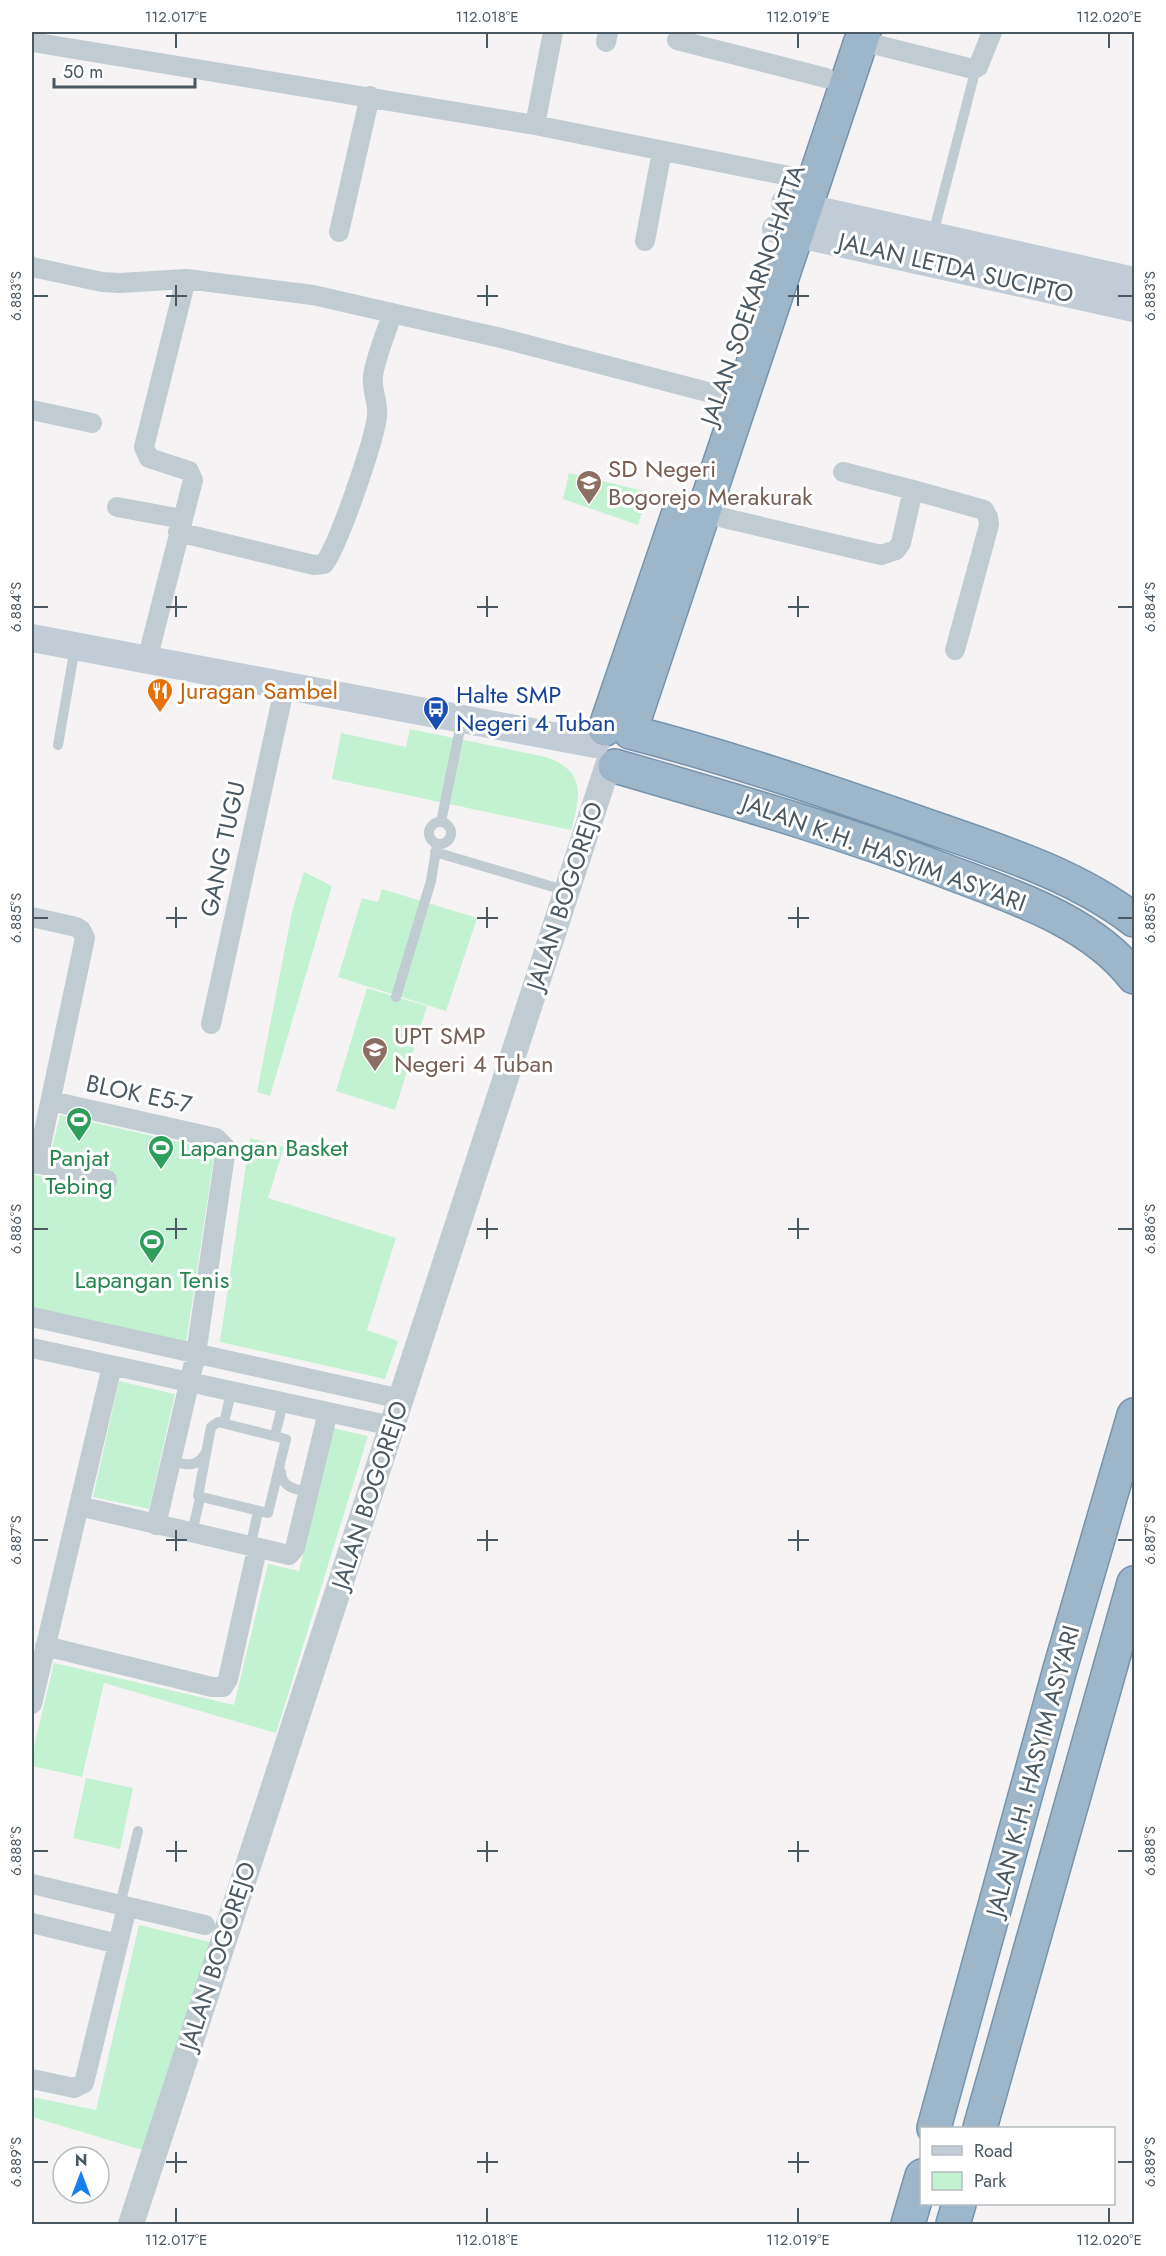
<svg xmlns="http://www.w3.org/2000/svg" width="1166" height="2256" viewBox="0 0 1166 2256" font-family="Jost,sans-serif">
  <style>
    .green { fill: #c2f2d2 }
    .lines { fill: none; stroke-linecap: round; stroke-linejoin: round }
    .trunk-casing { stroke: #7594ae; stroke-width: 36 }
    .service { stroke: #c1cbd2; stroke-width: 10 }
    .minor { stroke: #c1cbd2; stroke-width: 20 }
    .tertiary { stroke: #c1cbd2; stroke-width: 26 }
    .secondary { stroke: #c1ccd6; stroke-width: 28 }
    .trunk { stroke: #9eb6ca; stroke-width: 33 }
    .ticks { fill: none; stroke: #4a5861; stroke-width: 2 }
    .labels { text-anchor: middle; stroke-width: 6; stroke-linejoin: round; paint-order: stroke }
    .street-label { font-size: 24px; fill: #4a5861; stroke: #fff }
    .education-label { font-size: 24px; fill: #785e54; stroke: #fff; text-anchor: start }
    .food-label { font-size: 24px; fill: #c56008; stroke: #fff; text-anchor: start }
    .transit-label { font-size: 24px; fill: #164399; stroke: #fff; text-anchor: start }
    .leisure-label { font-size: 24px; fill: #27864d; stroke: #fff }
    .neatline { fill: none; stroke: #4a5861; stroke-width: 2 }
    .ticks-label { font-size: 15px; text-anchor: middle; fill: #4a5861 }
  </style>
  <rect width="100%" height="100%" fill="#f5f3f3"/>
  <path class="green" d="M569 473 648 492 638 525 563 499Z
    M410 729 546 757C586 771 581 796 571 830L332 779 341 733 406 747Z
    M304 872 332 886 270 1096 257 1092 292 912Z
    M382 889 477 918 446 1011 338 977 362 898 378 902Z
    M367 988 427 1006 395 1110 336 1091Z
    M60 1115 215 1150 186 1343 32 1309V1174L104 1191 109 1171 50 1157Z
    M250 1138 284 1147 268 1198 396 1238 367 1330 398 1341 385 1379 220 1342Z
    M119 1381 175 1394 149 1509 93 1497Z
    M333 1428 368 1436 276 1733 104 1683 82 1777 32 1766V1755L54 1663 234 1705 268 1564 299 1571Z
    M86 1778 133 1788 120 1849 73 1838Z
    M139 1925 210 1942 142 2150 32 2117V2097L96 2110Z"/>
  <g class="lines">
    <defs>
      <path id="trunk" d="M864 32 630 732C727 757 821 789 916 822 989 848 1072 872 1134 920
        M605 729 678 515
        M615 766C728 799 835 829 946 871 1011 896 1090 920 1134 977
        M934 2128 1060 1669 1134 1415
        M980 2128 1134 1583
        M908 2224 922 2176
        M953 2224 959 2204"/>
    </defs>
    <use href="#trunk" class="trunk-casing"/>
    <path class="service" d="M933 234 976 68
      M58 745 75 647
      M429 833a11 11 0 1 1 22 0a11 11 0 1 1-22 0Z
      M441 822 462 719
      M435 852 567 891
      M396 997 431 881 437 844
      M218 1422 286 1439 268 1513 198 1496 211 1427Z
      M224 1423 231 1392
      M275 1435 283 1403
      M171 1461C184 1464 196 1469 204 1455
      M281 1472C282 1488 295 1489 308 1492
      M192 1533 200 1498
      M250 1548 258 1512
      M120 1905 138 1831"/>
    <path class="minor" d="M677 40 826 78
      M861 41 973 69 978 67 992 32
      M32 42 535 125 794 177
      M606 42 608 32
      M535 125 553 32
      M339 232 370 96
      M645 241 662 151
      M32 267 102 282 120 283 186 279 313 295 501 338 719 395
      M32 410 92 423
      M843 472 913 490
      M117 507 182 519
      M703 513 881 555 896 550 901 543 913 490 984 510 988 517 989 525 955 650
      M178 532 314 565 324 564C339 544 373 444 377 417 379 403 371 390 373 376 376 355 386 334 392 314
      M147 660 193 480 189 471 149 458 144 447 186 279
      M32 917 76 927 81 930 85 938 37 1164
      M211 1024 285 685
      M51 1101 216 1138 226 1148 196 1354 156 1525
      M32 1162 107 1180
      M32 1317 401 1399
      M32 1348 392 1426
      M79 1506 289 1555 295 1548 328 1412
      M45 1646 212 1687H223L228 1679 257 1549
      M32 1704 112 1366
      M32 1884 205 1925
      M32 1923 118 1944
      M32 2079 74 2088 84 2083 127 1907"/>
    <path class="tertiary" d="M131 2224 608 765"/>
    <path class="secondary" d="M785 203 1134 281
      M776 229 1134 308
      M32 638 595 744"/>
    <use href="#trunk" class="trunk"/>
  </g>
  <path class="ticks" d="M176 33V48M487 33V48M798 33V48M1109 33V48M176 285V306M487 285V306M798 285V306M33 296H48M166 296H187M477 296H498M788 296H809M1118 296H1133M176 596V617M487 596V617M798 596V617M33 607H48M166 607H187M477 607H498M788 607H809M1118 607H1133M176 907V928M487 907V928M798 907V928M33 918H48M166 918H187M477 918H498M788 918H809M1118 918H1133M176 1218V1239M487 1218V1239M798 1218V1239M33 1229H48M166 1229H187M477 1229H498M788 1229H809M1118 1229H1133M176 1530V1551M487 1530V1551M798 1530V1551M33 1540H48M166 1540H187M477 1540H498M788 1540H809M1118 1540H1133M176 1841V1862M487 1841V1862M798 1841V1862M33 1851H48M166 1851H187M477 1851H498M788 1851H809M1118 1851H1133M176 2152V2173M487 2152V2173M798 2152V2173M33 2162H48M166 2162H187M477 2162H498M788 2162H809M1118 2162H1133M176 2208V2223M487 2208V2223M798 2208V2223M1109 2208V2223"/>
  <defs>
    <symbol id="school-pin" viewBox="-11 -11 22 30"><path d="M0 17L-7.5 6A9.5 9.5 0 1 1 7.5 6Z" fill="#8d6e63" stroke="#fff"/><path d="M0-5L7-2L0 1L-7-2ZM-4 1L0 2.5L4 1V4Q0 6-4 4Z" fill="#fff"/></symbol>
    <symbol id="restaurant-pin" viewBox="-11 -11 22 30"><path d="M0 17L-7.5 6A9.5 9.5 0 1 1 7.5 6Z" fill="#e8710a" stroke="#fff"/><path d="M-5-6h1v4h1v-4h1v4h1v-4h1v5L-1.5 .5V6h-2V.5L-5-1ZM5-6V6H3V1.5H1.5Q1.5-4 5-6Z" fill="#fff"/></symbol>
    <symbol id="bus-pin" viewBox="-11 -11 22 30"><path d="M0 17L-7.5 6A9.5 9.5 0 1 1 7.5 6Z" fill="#1a4fb4" stroke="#fff"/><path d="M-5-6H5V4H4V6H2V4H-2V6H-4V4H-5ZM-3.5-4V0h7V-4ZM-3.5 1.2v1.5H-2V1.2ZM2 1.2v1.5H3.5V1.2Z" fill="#fff"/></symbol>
    <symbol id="stadium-pin" viewBox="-11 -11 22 30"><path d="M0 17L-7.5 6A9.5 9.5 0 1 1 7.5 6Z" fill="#2e9e5b" stroke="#fff"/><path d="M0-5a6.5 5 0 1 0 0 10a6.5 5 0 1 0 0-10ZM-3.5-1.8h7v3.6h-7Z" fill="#fff"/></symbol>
  </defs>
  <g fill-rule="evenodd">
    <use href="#school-pin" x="574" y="468" width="30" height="40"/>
    <use href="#restaurant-pin" x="145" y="676" width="30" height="40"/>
    <use href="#bus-pin" x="421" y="694" width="30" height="40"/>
    <use href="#school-pin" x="360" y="1035" width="30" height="40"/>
    <use href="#stadium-pin" x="64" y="1105" width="30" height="40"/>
    <use href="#stadium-pin" x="146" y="1133" width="30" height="40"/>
    <use href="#stadium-pin" x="137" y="1227" width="30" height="40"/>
  </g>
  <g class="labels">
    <g class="street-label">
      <text transform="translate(956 268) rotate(13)" y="8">JALAN LETDA SUCIPTO</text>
      <text transform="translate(753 295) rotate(-71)" y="8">JALAN SOEKARNO-HATTA</text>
      <text transform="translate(223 849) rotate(-78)" y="8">GANG TUGU</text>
      <text transform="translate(884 853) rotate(20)" y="8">JALAN K.H. HASYIM ASY'ARI</text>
      <text transform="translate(565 896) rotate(-72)" y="8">JALAN BOGOREJO</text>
      <text transform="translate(139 1094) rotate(12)" y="8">BLOK E5-7</text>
      <text transform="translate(370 1495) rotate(-72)" y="8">JALAN BOGOREJO</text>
      <text transform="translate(1033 1771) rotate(-75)" y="8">JALAN K.H. HASYIM ASY'ARI</text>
      <text transform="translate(218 1956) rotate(-72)" y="8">JALAN BOGOREJO</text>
    </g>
    <g class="education-label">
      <text x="608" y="477">SD Negeri<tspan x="608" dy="28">Bogorejo Merakurak</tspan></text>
      <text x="394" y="1044">UPT SMP<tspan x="394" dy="28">Negeri 4 Tuban</tspan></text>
    </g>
    <g class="food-label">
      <text x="180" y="699">Juragan Sambel</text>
    </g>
    <g class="transit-label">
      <text x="456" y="703">Halte SMP<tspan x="456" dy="28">Negeri 4 Tuban</tspan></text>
    </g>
    <g class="leisure-label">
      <text x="180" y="1156" text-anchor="start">Lapangan Basket</text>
      <text x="79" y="1166">Panjat<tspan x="79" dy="28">Tebing</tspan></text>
      <text x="152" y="1288">Lapangan Tenis</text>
    </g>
  </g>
  <rect width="1166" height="2256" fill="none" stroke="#ffffff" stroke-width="66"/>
  <rect x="920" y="2127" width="195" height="78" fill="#ffffff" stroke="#b7bcc0" stroke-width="1.5"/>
  <rect x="932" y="2146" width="30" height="9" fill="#c1ccd6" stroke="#b7bcc0" stroke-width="1.5"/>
  <text x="974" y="2157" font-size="18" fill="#4a5861">Road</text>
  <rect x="932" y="2172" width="30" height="18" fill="#c2f2d2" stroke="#b7bcc0" stroke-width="1.5"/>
  <text x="974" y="2187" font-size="18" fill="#4a5861">Park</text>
  <g transform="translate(81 2175)"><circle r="28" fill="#ffffff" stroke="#b7bcc0" stroke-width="1.5"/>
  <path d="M0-4.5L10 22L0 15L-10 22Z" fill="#1681ec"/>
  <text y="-9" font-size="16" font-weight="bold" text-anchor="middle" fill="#4a5861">N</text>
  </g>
  <path d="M54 78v9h141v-9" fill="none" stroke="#4a5861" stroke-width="3"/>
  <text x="63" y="78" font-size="18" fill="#4a5861" stroke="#ffffff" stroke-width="4.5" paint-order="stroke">50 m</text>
  <rect x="33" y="33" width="1100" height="2190" class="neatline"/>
  <g class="ticks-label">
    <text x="176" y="22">112.017°E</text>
    <text x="487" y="22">112.018°E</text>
    <text x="798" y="22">112.019°E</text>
    <text x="1109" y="22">112.020°E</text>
    <text transform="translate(16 296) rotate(-90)" y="5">6.883°S</text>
    <text transform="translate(1150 296) rotate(-90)" y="5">6.883°S</text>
    <text transform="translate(16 607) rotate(-90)" y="5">6.884°S</text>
    <text transform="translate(1150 607) rotate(-90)" y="5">6.884°S</text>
    <text transform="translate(16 918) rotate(-90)" y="5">6.885°S</text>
    <text transform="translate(1150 918) rotate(-90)" y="5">6.885°S</text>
    <text transform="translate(16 1229) rotate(-90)" y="5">6.886°S</text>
    <text transform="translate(1150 1229) rotate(-90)" y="5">6.886°S</text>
    <text transform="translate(16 1540) rotate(-90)" y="5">6.887°S</text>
    <text transform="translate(1150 1540) rotate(-90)" y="5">6.887°S</text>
    <text transform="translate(16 1851) rotate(-90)" y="5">6.888°S</text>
    <text transform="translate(1150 1851) rotate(-90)" y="5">6.888°S</text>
    <text transform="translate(16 2162) rotate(-90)" y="5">6.889°S</text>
    <text transform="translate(1150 2162) rotate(-90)" y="5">6.889°S</text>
    <text x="176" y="2245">112.017°E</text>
    <text x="487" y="2245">112.018°E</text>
    <text x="798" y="2245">112.019°E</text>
    <text x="1109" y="2245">112.020°E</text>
  </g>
</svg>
